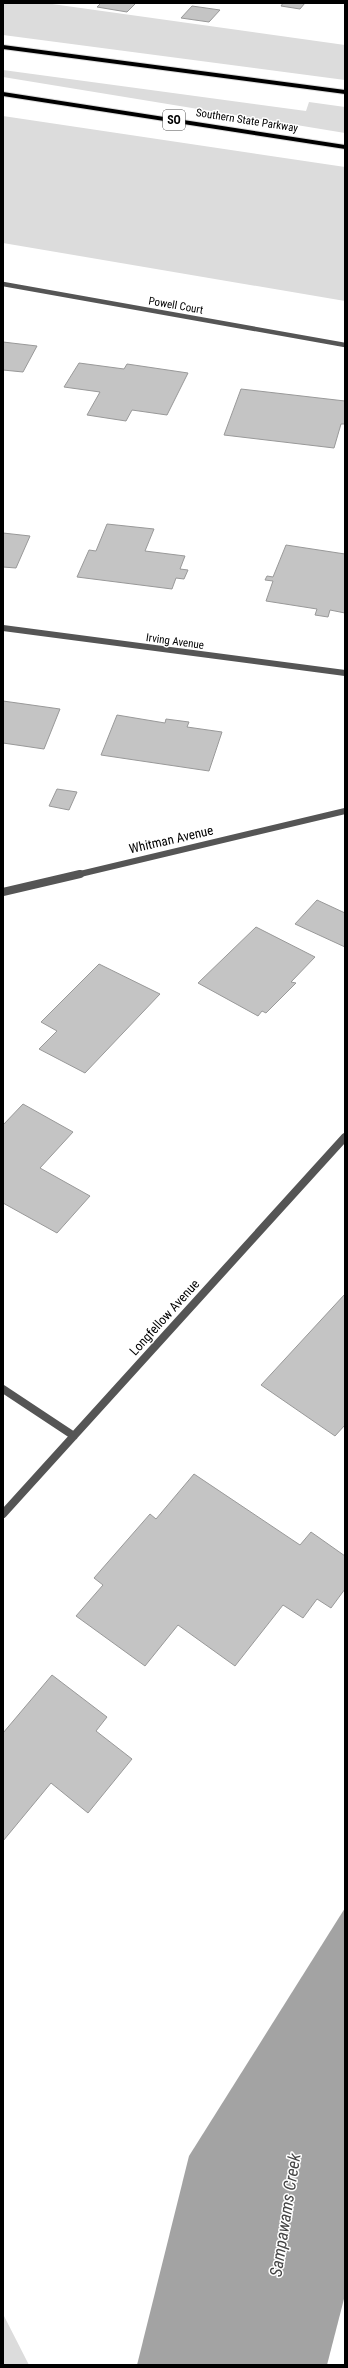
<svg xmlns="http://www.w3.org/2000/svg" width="348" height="2368" viewBox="0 0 348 2368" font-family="'Roboto Condensed',sans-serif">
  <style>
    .green { fill: #dcdcdc }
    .water { fill: #a3a3a3 }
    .building { fill: #c4c4c4; stroke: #999 }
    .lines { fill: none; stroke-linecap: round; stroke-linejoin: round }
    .motorway-casing { stroke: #dbdbdb; stroke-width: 2 }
    .minor-far2 { stroke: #555; stroke-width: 4.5 }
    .minor-far1 { stroke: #555; stroke-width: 6 }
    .minor { stroke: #555; stroke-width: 8 }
    .motorway { fill: #000; fill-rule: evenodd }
    .labels { text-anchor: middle; stroke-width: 3; stroke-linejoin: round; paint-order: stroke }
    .far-street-label { font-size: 11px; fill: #000; stroke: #fff }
    .shield { fill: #fff; stroke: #4c4c4c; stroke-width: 1 }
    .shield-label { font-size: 12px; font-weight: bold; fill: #000 }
    .street-label { font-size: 13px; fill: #000; stroke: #fff }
    .near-water-label { font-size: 17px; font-style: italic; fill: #444; stroke: #fff }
  </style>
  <rect width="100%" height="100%" fill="#fff"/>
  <path class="green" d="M3 3H45L345 45V80L3 35Z
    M3 70 306 111 309 102 345 107V133L3 77Z
    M3 116 345 167V301L3 243Z
    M3 2314 29 2365H3Z"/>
  <path class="water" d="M345 1908V2295L327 2365H137L189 2156Z"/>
  <path class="building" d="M101 3H136L127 12 97 7Z
    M283 3H305L300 9 281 6Z
    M192 6 220 10 209 22 181 18Z
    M3 342 37 346 23 372 3 370Z
    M79 363 124 369 127 364 188 373 167 415 132 410 126 421 87 415 100 392 64 387Z
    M241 389 345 401V424H341L334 448 224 435Z
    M107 524 154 529 145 551 185 556 180 569 188 570 184 579 176 578 172 589 77 577 89 550 96 551Z
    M3 533 30 536 16 568 3 567Z
    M286 545 345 554V613L330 610 328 617 315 615 317 609 266 601 273 581 265 580 267 576 273 577Z
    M3 701 60 709 44 749 3 743Z
    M117 715 165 723 166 719 189 722 187 727 222 732 209 771 101 755Z
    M57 789 77 792 69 810 49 806Z
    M317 900 345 913V947L295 924Z
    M256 927 315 957 291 982 296 983 266 1013 262 1011 258 1016 198 983Z
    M99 964 160 994 85 1073 39 1049 57 1031 41 1022Z
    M23 1104 73 1132 40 1168 90 1196 57 1233 3 1203V1125Z
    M345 1294V1425L335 1436 261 1385Z
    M194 1474 300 1545 311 1532 345 1556V1589L331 1608 317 1599 303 1618 283 1605 235 1666 178 1625 145 1666 76 1616 103 1585 94 1578 150 1514 156 1519Z
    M52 1675 107 1717 96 1731 132 1759 88 1813 51 1783 3 1841V1733Z"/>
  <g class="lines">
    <defs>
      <path id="motorway" d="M3 45 345 90V94L3 49Z
        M3 92 345 145V149L3 96Z"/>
    </defs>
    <use href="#motorway" class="motorway-casing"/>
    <path class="minor-far2" d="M3 284 345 345"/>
    <path class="minor-far1" d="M3 628 345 673
      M76 875 345 811"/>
    <path class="minor" d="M3 892 80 874
      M3 1389 74 1436
      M3 1514 345 1137"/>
    <use href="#motorway" class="motorway"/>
  </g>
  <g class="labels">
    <g class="far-street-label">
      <text transform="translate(247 120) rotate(9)" y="4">Southern State Parkway</text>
      <text transform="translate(176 305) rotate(10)" y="4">Powell Court</text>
      <text transform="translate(175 641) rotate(8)" y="4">Irving Avenue</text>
    </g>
    <rect class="shield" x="163" y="110" width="22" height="20" rx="3"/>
    <g class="shield-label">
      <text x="174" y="124">SO</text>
    </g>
    <g class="street-label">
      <text transform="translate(171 839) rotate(-13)" y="5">Whitman Avenue</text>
      <text transform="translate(164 1317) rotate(-48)" y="5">Longfellow Avenue</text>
    </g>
    <g class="near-water-label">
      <text transform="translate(285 2215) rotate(-81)" y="6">Sampawams Creek</text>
    </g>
  </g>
  <rect width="348" height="2368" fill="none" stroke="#000000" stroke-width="8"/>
</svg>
